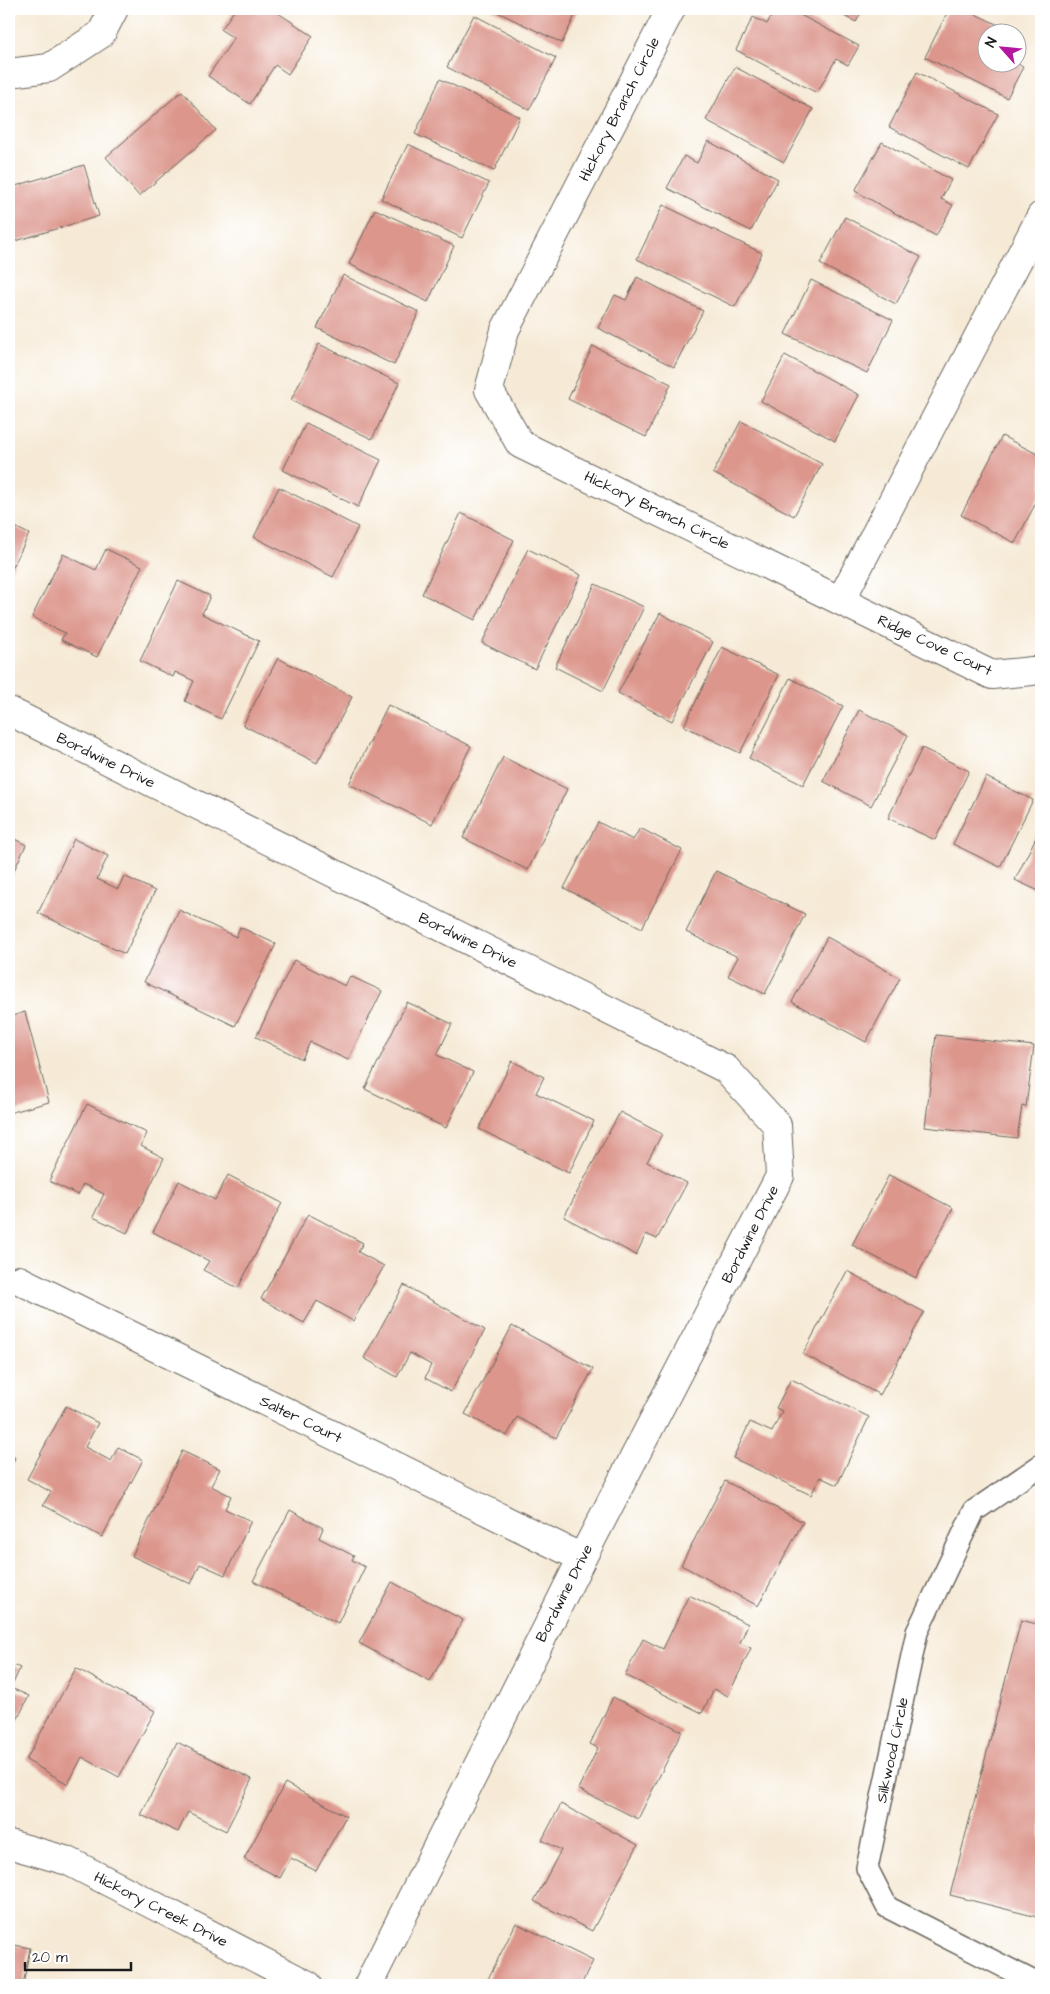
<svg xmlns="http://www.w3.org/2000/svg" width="1050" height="1994" viewBox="0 0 1050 1994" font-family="'Architects Daughter',sans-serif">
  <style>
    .building { fill: #dc968c }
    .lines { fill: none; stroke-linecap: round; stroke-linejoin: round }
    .service-casing { stroke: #68645d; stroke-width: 24 }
    .minor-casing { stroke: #68645d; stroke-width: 30 }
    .service { stroke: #fff; stroke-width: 21 }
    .minor { stroke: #fff; stroke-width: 28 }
    .labels { text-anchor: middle; stroke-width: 5; stroke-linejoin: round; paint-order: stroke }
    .street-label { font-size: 15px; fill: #1c1c1c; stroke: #fff }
  </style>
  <rect width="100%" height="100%" fill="#fff"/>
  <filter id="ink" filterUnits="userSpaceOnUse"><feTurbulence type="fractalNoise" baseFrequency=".02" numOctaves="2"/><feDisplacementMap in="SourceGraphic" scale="10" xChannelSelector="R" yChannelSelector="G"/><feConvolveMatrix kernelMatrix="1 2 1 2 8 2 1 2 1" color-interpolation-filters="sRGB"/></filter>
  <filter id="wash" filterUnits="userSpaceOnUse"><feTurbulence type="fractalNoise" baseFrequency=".0096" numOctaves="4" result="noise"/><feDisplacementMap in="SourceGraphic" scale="20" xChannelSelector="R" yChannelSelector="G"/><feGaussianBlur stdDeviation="1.12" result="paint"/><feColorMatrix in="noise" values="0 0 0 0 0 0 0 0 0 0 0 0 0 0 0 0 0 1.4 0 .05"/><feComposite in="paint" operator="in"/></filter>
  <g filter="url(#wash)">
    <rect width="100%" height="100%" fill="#f6ead6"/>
    <g id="blocks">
      <path class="building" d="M235 9H272L313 36 288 74 275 65 250 104 208 76 234 38 221 30Z
        M491 9H578L562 43Z
        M775 9H789L859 46 848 65 836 59 817 93 736 50 753 17 767 24Z
        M830 9H863L856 22Z
        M949 9H965L1013 32H988V62H1015L1023 67 1007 98 925 57Z
        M474 15 556 58 529 110 447 67Z
        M1018 35 1022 37 1018 46Z
        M735 67 813 109 784 162 706 120Z
        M917 72 998 114 969 169 889 127Z
        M440 79 520 117 494 171 415 134Z
        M182 91 216 130 139 196 106 157Z
        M708 141 778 179 751 231 667 188 684 156 697 163Z
        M882 142 951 180 941 199 953 205 936 236 855 191Z
        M408 144 489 183 462 238 381 199Z
        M84 165 99 216 9 243V188Z
        M663 205 762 253 735 307 637 259Z
        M375 209 454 246 428 302 349 264Z
        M845 217 921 257 896 304 820 264Z
        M343 275 419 312 394 365 317 328Z
        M637 277 703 311 674 367 598 328 615 295 626 300Z
        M811 280 893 320 867 373 785 334Z
        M319 344 399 383 372 439 291 400Z
        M593 346 671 384 646 437 568 399Z
        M785 355 859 395 835 441 761 401Z
        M741 421 822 464 794 516 713 473Z
        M306 423 381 460 358 507 283 470Z
        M1002 436 1041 456V493L1015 543 961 515Z
        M279 487 358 527 333 577 254 537Z
        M461 513 514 540 475 620 422 594Z
        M9 524 29 534 9 575Z
        M106 549 142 566 97 657 61 640 65 633 32 617 63 554 96 570Z
        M528 549 581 575 535 669 482 643Z
        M178 581 210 596 202 614 259 641 221 719 185 701 194 681 175 672 173 677 140 661Z
        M595 584 644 607 603 691 555 667Z
        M660 613 713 642 672 721 618 693Z
        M722 647 779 675 740 753 684 726Z
        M278 658 352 697 317 763 243 725Z
        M790 678 843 706 803 785 749 758Z
        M388 705 471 746 432 824 349 784Z
        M859 710 908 735 871 806 823 781Z
        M922 748 969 771 935 840 888 818Z
        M503 757 567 789 528 870 463 838Z
        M986 777 1033 800 1000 867 953 844Z
        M598 822 633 840 640 828 682 850 642 928 564 888Z
        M1041 827V892L1015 880Z
        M9 836 26 845 9 881Z
        M74 839 108 856 97 879 118 889 124 876 155 891 125 954 38 913Z
        M716 871 805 914 765 994 728 976 738 957 686 932Z
        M179 910 236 937 240 927 276 944 235 1026 144 982Z
        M827 937 900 978 866 1042 792 1002Z
        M294 960 345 986 350 976 382 991 348 1060 310 1042 302 1059 256 1037Z
        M407 1002 452 1024 437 1055 473 1072 446 1128 365 1089Z
        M25 1012 49 1102 9 1113V1017Z
        M936 1035 1034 1046 1026 1107 1022 1106 1017 1138 925 1127Z
        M512 1061 544 1077 536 1093 594 1121 569 1173 479 1129Z
        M87 1104 147 1133 141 1146 164 1158 127 1233 93 1217 104 1194 83 1184 78 1195 49 1181Z
        M620 1112 662 1134 647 1162 687 1183 657 1239 646 1234 636 1255 564 1217Z
        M228 1175 282 1203 238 1288 203 1270 209 1261 153 1232 179 1181 215 1200Z
        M889 1175 953 1208 916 1278 852 1245Z
        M308 1214 363 1243 358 1252 384 1266 353 1321 317 1301 304 1323 261 1299Z
        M847 1271 924 1312 880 1395 803 1354Z
        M404 1285 485 1330 451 1392 425 1378 431 1365 410 1353 397 1377 364 1358Z
        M512 1326 593 1369 556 1438 517 1417 507 1436 465 1414Z
        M791 1379 869 1417 837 1485 820 1477 811 1495 733 1458 750 1422 772 1432 782 1411 776 1408Z
        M66 1406 98 1423 85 1447 111 1461 118 1447 143 1460 102 1537 43 1505 51 1492 27 1479Z
        M182 1451 220 1469 211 1486 231 1496 225 1509 251 1521 225 1575 200 1564 191 1584 132 1556Z
        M9 1455 15 1458 9 1471Z
        M725 1481 803 1522 758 1606 681 1565Z
        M290 1510 323 1528 319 1538 354 1556 352 1560 365 1567 338 1623 253 1581Z
        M392 1582 463 1620 430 1682 359 1643Z
        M689 1595 748 1624 740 1643 751 1648 728 1696 714 1689 702 1713 625 1675 643 1639 663 1649Z
        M1021 1620 1041 1625V1918L950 1895Z
        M9 1663 20 1668 11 1688 29 1696 9 1736Z
        M76 1668 155 1711 119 1777 82 1757 68 1784 26 1760Z
        M613 1697 682 1731 638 1819 578 1789 598 1748 590 1744Z
        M177 1742 252 1779 226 1831 188 1812 178 1832 141 1815Z
        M285 1783 346 1816 316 1871 291 1858 280 1878 244 1859Z
        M561 1804 638 1845 592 1931 534 1901 561 1850 542 1840Z
        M516 1923 593 1961 581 1985H485Z
        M9 1944 30 1948 23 1985H9Z"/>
    </g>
  </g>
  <g filter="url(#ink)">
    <use href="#blocks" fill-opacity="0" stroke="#68645d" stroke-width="1"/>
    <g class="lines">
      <defs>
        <path id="service" d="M1040 1985 887 1907 867 1868 917 1632 974 1511 1041 1465"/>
        <path id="minor" d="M671 9 505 330 489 390 520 444 992 675 1032 671
          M9 73 49 68 101 34 114 9
          M841 600 1041 216
          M9 711 726 1069 777 1125 780 1176 582 1558 368 1985
          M19 1280 582 1558
          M9 1844 68 1861 308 1985"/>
      </defs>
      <use href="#service" class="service-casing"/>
      <use href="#minor" class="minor-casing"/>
      <use href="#service" class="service"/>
      <use href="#minor" class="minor"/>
    </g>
  </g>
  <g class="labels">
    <g class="street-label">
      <text transform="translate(619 109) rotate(-63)" y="5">Hickory Branch Circle</text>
      <text transform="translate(657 510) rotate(26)" y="5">Hickory Branch Circle</text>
      <text transform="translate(935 645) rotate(25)" y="5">Ridge Cove Court</text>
      <text transform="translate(106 760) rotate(26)" y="5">Bordwine Drive</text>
      <text transform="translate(468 940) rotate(26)" y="5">Bordwine Drive</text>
      <text transform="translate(750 1234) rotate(-63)" y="5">Bordwine Drive</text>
      <text transform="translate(301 1419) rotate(26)" y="5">Salter Court</text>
      <text transform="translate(564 1593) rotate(-63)" y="5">Bordwine Drive</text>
      <text transform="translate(892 1750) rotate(-78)" y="5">Silkwood Circle</text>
      <text transform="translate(161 1909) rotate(27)" y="5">Hickory Creek Drive</text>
    </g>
  </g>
  <rect width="1050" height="1994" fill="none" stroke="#fff" stroke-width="30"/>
  <g transform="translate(1002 48) rotate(297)"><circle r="24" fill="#ffffff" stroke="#a4a4a4"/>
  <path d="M0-4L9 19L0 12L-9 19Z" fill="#b5179e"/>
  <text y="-8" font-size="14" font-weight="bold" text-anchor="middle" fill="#1c1c1c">N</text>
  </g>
  <path d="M25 1962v8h106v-8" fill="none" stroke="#1c1c1c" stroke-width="2.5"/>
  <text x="32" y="1962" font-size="15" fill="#1c1c1c" stroke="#ffffff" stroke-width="4" paint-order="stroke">20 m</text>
</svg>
